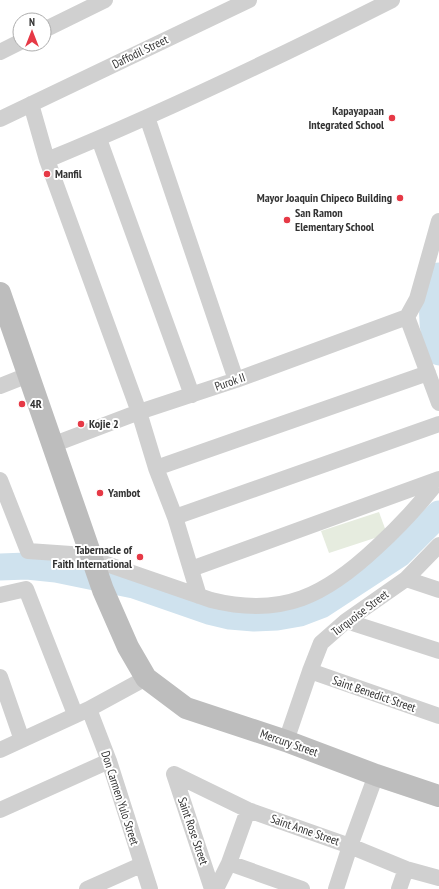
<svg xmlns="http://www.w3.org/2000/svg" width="439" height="889" viewBox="0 0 439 889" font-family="'PT Sans Narrow',sans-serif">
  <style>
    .garden { fill: #e6ecdf }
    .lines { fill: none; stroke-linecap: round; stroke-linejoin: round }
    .river { stroke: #cfe2ee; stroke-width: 27 }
    .street { stroke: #d0d0d0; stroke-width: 16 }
    .secondary { stroke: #bdbdbd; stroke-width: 22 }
    .poi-dot { fill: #e63946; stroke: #fff; stroke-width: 1.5 }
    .labels { text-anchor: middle; stroke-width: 4; stroke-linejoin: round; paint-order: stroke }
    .street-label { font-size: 12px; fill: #333; stroke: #fff }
    .poi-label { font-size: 12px; font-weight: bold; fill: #333; stroke: #fff; text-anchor: start }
  </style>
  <rect width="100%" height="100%" fill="#fff"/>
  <path class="garden" d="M379 512 387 534 329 553 321 531Z"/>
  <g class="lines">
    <path class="river" d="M439 276C430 300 431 328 439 352
      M0 567 27 566 56 569 134 585 209 611 230 616 254 618 277 617 300 613 321 605 399 554 439 514"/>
    <path class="street" d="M44 30 105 0
      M0 52 20 42
      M31 104 47 160 139 412 156 468 175 517 199 596
      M147 117 236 380
      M0 119 249 0
      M99 139 192 395
      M47 160C164 112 279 57 392 0
      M439 221 417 299 407 317 439 403
      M0 386 28 375
      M52 445 139 412 236 380 407 317
      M156 468 428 373
      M0 480 28 551 71 554 92 559 211 600C283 618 326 595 377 547 399 527 420 504 439 480
      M175 517 439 424
      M191 569 439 479
      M406 579 439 590
      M0 595 26 589 75 714
      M346 621 439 651
      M310 671 439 716
      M0 677 22 740
      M89 709 109 761 150 889
      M286 741 310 671 321 643 346 621 406 579 439 545
      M0 750 89 709 146 678
      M174 774 248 810 350 846 406 869 439 878
      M174 774 212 889
      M0 810 109 761
      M229 863 302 889
      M87 889 141 865
      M216 889 229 863 248 810
      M336 889 350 846 376 775
      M399 889 406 869"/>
    <path class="secondary" d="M0 293 103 590 128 647 146 678 186 708 286 741 376 775 439 796"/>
  </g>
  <g class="poi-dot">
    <circle cx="392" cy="118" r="4"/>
    <circle cx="47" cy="174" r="4"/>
    <circle cx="400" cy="198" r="4"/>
    <circle cx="287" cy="220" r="4"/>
    <circle cx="22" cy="404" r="4"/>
    <circle cx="81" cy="424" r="4"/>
    <circle cx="100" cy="493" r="4"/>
    <circle cx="140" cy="557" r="4"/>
  </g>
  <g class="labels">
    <g class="street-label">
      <text transform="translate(140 52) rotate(-26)" y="4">Daffodil Street</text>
      <text transform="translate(230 382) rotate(-19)" y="4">Purok II</text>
      <text transform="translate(360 613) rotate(-37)" y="4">Turquoise Street</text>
      <text transform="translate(374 694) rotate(19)" y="4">Saint Benedict Street</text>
      <text transform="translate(289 743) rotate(19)" y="4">Mercury Street</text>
      <text transform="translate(120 798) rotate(72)" y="4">Don Carmen Yulo Street</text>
      <text transform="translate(305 830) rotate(19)" y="4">Saint Anne Street</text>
      <text transform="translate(193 831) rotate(71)" y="4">Saint Rose Street</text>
    </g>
    <g class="poi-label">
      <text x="384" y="115" text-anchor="end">Kapayapaan<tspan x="384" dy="14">Integrated School</tspan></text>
      <text x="55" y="178">Manfil</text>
      <text x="392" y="202" text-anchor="end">Mayor Joaquin Chipeco Building</text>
      <text x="295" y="217">San Ramon<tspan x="295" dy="14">Elementary School</tspan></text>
      <text x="30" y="408">4R</text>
      <text x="89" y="428">Kojie 2</text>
      <text x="108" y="497">Yambot</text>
      <text x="132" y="554" text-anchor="end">Tabernacle of<tspan x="132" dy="14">Faith International</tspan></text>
    </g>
  </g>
  <g transform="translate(32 32)"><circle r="19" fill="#ffffff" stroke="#adadad"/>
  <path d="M0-3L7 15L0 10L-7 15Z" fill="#e63946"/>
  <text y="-6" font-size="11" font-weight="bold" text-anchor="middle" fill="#333333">N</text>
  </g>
</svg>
